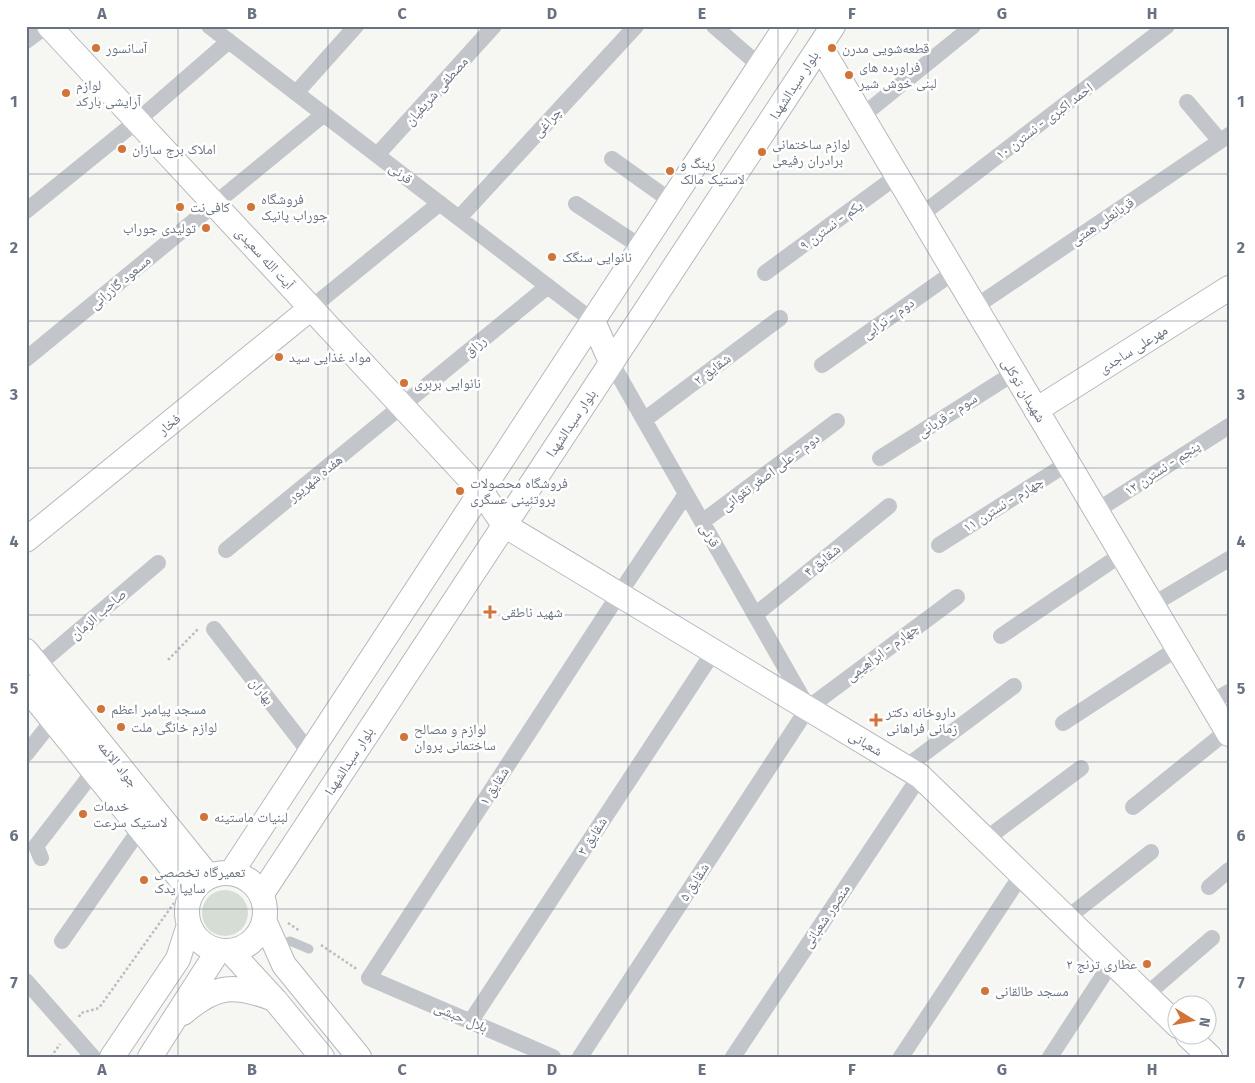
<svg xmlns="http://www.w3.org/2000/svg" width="1255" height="1083" viewBox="0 0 1255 1083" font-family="'Fira Sans','Noto Naskh Arabic',sans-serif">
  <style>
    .green { fill: #d6ddd5 }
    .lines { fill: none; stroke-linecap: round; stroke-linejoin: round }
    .secondary-casing { stroke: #b5b8bd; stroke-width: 26 }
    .path { stroke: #babcbf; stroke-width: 2.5; stroke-dasharray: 2.5 2.5; stroke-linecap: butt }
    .lane { stroke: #c2c5c9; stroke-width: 9 }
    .street { stroke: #c2c5c9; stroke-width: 16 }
    .secondary { stroke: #fff; stroke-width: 24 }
    .grid { fill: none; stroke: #687282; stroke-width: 1; stroke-opacity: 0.55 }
    .poi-dot { fill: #d47335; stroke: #fff; stroke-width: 2 }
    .labels { text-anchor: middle; stroke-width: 5; stroke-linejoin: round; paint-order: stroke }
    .poi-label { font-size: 14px; fill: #687282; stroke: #fff; text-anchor: start }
    .street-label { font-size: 14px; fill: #687282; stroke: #fff }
    .neatline { fill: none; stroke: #687282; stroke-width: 2 }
    .grid-label { font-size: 16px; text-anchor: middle; font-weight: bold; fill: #687282 }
  </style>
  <rect width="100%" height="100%" fill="#f6f6f3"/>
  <path class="green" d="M202 913a23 23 0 1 1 46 0a23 23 0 1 1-46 0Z"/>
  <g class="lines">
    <defs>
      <path id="secondary" d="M49 26 481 491 504 525 920 776 1178 1026
        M820 46 1229 734
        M593 321 611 362
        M1036 410 1229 288
        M26 540 311 308
        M26 651 209 877
        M26 687 192 893
        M231 873 786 26
        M187 912a39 39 0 1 1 78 0a39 39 0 1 1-78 0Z
        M261 895 833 26
        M264 920 284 965 359 1057
        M230 951 275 1000 322 1057
        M183 1013C216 984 235 984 274 999
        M1188 1036 1210 1057
        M112 1057 178 959 189 925
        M150 1057 218 951"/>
    </defs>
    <use href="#secondary" class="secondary-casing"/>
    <path class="path" d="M168 660 198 629
      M288 923 300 931
      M321 945 358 970
      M79 1017 81 1013 99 1008 174 903
      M51 1057 60 1044"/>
    <path class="lane" d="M276 947 290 941 309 949"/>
    <path class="street" d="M209 26 593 321
      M714 26 760 66
      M26 41 46 26
      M296 93 356 26
      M1187 102 1220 141
      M862 116 973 26
      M377 155 494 26
      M612 159 671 201
      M576 204 641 247
      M26 211 137 121 229 41
      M921 215 1167 26
      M459 218 636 26
      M765 273 897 176
      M975 307 1229 135
      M311 308 440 203
      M26 359 324 114
      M611 362 807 706
      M822 365 954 272
      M644 420 780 318
      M880 458 1014 373
      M1096 511 1229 426
      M702 522 837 421
      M939 545 1068 463
      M226 550 548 286
      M1152 605 1229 559
      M755 615 889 506
      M214 629 310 753
      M1001 636 1122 554
      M38 665 158 563
      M1210 703 1229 692
      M1063 723 1178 648
      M26 754 53 720
      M906 767 1014 686
      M1133 807 1227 731
      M986 839 1081 768
      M41 858 36 846 94 771
      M1209 887 1229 870
      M1067 918 1151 852
      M62 941 140 829
      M26 981 93 1057
      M1146 995 1212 938
      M471 1021 714 651
      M553 1057 369 978 619 594 686 494
      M580 1057 808 708 957 597
      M733 1057 920 776
      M901 1057 1022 874
      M1050 1057 1112 962"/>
    <use href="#secondary" class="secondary"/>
  </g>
  <path class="grid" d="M178 26V1057M328 26V1057M478 26V1057M628 26V1057M778 26V1057M928 26V1057M1078 26V1057M26 174H1229M26 321H1229M26 468H1229M26 615H1229M26 762H1229M26 909H1229"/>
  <g class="poi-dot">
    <circle cx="96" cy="48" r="5"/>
    <circle cx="832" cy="48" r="5"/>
    <circle cx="849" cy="75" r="5"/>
    <circle cx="66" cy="93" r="5"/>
    <circle cx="122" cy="149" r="5"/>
    <circle cx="762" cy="152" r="5"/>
    <circle cx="670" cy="171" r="5"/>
    <circle cx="180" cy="207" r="5"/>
    <circle cx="251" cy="207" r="5"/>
    <circle cx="206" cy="228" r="5"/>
    <circle cx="552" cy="257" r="5"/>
    <circle cx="279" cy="357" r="5"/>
    <circle cx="404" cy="383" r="5"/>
    <circle cx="460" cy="491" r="5"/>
    <path d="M487.5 604.5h5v5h5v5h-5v5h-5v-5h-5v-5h5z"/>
    <circle cx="101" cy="709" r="5"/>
    <path d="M873.5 712.5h5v5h5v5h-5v5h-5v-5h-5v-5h5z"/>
    <circle cx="121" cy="727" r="5"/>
    <circle cx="404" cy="737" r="5"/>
    <circle cx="83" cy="814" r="5"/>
    <circle cx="204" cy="817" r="5"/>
    <circle cx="144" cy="880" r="5"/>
    <circle cx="1147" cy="964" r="5"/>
    <circle cx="985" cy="991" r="5"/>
  </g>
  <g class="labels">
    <g class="poi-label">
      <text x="106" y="53">آسانسور</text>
      <text x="842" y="53">قطعه‌شویی مدرن</text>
      <text x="859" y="72">فراورده های<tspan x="859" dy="16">لبنی خوش شیر</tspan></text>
      <text x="76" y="90">لوازم<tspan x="76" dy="16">آرایشی بارکد</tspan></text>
      <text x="772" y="149">لوازم ساختمانی<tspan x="772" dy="16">برادران رفیعی</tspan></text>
      <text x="132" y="154">املاک برج سازان</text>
      <text x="680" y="168">رینگ و<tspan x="680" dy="16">لاستیک مالک</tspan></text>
      <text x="261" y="204">فروشگاه<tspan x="261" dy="16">جوراب پانیک</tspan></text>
      <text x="190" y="212">کافی‌نت</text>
      <text x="196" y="233" text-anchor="end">تولیدی جوراب</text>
      <text x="562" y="262">نانوایی سنگک</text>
      <text x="289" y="362">مواد غذایی سید</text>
      <text x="414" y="388">نانوایی بربری</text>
      <text x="470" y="488">فروشگاه محصولات<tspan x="470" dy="16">پروتئینی عسگری</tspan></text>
      <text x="501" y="617">شهید ناطقی</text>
      <text x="111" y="714">مسجد پیامبر اعظم</text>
      <text x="886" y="717">داروخانه دکتر<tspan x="886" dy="16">زمانی فراهانی</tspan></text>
      <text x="131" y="732">لوازم خانگی ملت</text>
      <text x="414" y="734">لوازم و مصالح<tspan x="414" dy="16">ساختمانی پروان</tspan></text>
      <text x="93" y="811">خدمات<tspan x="93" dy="16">لاستیک سرعت</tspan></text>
      <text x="214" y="822">لبنیات ماستینه</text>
      <text x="154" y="877">تعمیرگاه تخصصی<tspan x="154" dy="16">سایپا یدک</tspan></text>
      <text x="1137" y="969" text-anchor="end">عطاری ترنج ۲</text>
      <text x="995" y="996">مسجد طالقانی</text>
    </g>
    <g class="street-label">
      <text transform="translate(794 85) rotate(-57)" y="5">بلوار سیدالشهدا</text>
      <text transform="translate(436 91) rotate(-48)" y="5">مصطفی شریفیان</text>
      <text transform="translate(1044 121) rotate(-37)" y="5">احمد اکبری - نسترن ۱۰</text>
      <text transform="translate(547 122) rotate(-47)" y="5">چراغی</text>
      <text transform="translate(401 173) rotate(37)" y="5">قرنی</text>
      <text transform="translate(1102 221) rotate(-34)" y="5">قربانعلی همتی</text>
      <text transform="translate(831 225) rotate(-36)" y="5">یکم - نسترن ۹</text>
      <text transform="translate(265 258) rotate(47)" y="5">آیت الله سعیدی</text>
      <text transform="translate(120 282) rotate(-40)" y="5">مسعود گازرانی</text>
      <text transform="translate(888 318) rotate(-35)" y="5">دوم - ترابی</text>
      <text transform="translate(475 346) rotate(-40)" y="5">رزاق</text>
      <text transform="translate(1133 349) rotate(-32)" y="5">مهرعلی ساجدی</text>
      <text transform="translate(712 369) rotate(-37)" y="5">شقایق ۲</text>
      <text transform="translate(1024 390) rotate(59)" y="5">شهیدان توکلی</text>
      <text transform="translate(947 415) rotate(-33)" y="5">سوم - قربانی</text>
      <text transform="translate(571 423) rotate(-56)" y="5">بلوار سیدالشهدا</text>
      <text transform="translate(169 424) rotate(-39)" y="5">فخار</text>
      <text transform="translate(1162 468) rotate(-33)" y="5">پنجم - نسترن ۱۲</text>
      <text transform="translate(770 472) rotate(-37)" y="5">دوم - علی اصغر تقوائی</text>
      <text transform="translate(315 478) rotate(-39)" y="5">هفده شهریور</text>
      <text transform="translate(1003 504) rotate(-32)" y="5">چهارم - نسترن ۱۱</text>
      <text transform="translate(710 535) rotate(60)" y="5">قرنی</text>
      <text transform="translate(822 560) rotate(-39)" y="5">شقایق ۴</text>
      <text transform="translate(98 614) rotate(-41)" y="5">صاحب الزمان</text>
      <text transform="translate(882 652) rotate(-37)" y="5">چهارم - ابراهیمی</text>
      <text transform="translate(262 691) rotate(52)" y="5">بهاران</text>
      <text transform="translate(866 743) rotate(31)" y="5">شعبانی</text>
      <text transform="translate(349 761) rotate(-57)" y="5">بلوار سیدالشهدا</text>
      <text transform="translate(118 764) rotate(51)" y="5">جواد الائمه</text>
      <text transform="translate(494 786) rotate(-57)" y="5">شقایق ۱</text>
      <text transform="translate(592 836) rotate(-57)" y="5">شقایق ۳</text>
      <text transform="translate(694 882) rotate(-57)" y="5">شقایق ۵</text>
      <text transform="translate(826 916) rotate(-56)" y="5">منصور شعبانی</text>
      <text transform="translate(461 1017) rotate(23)" y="5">بلال حبشی</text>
    </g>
  </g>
  <rect width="1255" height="1083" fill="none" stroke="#ffffff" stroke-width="55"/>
  <g transform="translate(1192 1020) rotate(100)"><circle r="24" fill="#ffffff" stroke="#c3c7cd"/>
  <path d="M0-4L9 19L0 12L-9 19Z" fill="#d47335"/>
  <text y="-8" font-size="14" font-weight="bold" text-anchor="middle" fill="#687282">N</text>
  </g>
  <rect x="28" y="28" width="1200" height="1028" class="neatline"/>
  <g class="grid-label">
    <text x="102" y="19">A</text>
    <text x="252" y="19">B</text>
    <text x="402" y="19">C</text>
    <text x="552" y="19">D</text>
    <text x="702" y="19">E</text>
    <text x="852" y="19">F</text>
    <text x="1002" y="19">G</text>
    <text x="1152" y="19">H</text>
    <text x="14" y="107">1</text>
    <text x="1241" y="107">1</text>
    <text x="14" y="253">2</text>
    <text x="1241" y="253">2</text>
    <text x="14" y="400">3</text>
    <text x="1241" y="400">3</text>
    <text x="14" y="547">4</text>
    <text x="1241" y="547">4</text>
    <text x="14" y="694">5</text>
    <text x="1241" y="694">5</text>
    <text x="14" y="841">6</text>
    <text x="1241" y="841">6</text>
    <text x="14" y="988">7</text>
    <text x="1241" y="988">7</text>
    <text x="102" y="1075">A</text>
    <text x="252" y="1075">B</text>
    <text x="402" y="1075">C</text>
    <text x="552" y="1075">D</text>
    <text x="702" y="1075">E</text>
    <text x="852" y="1075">F</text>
    <text x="1002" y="1075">G</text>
    <text x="1152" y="1075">H</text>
  </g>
</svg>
